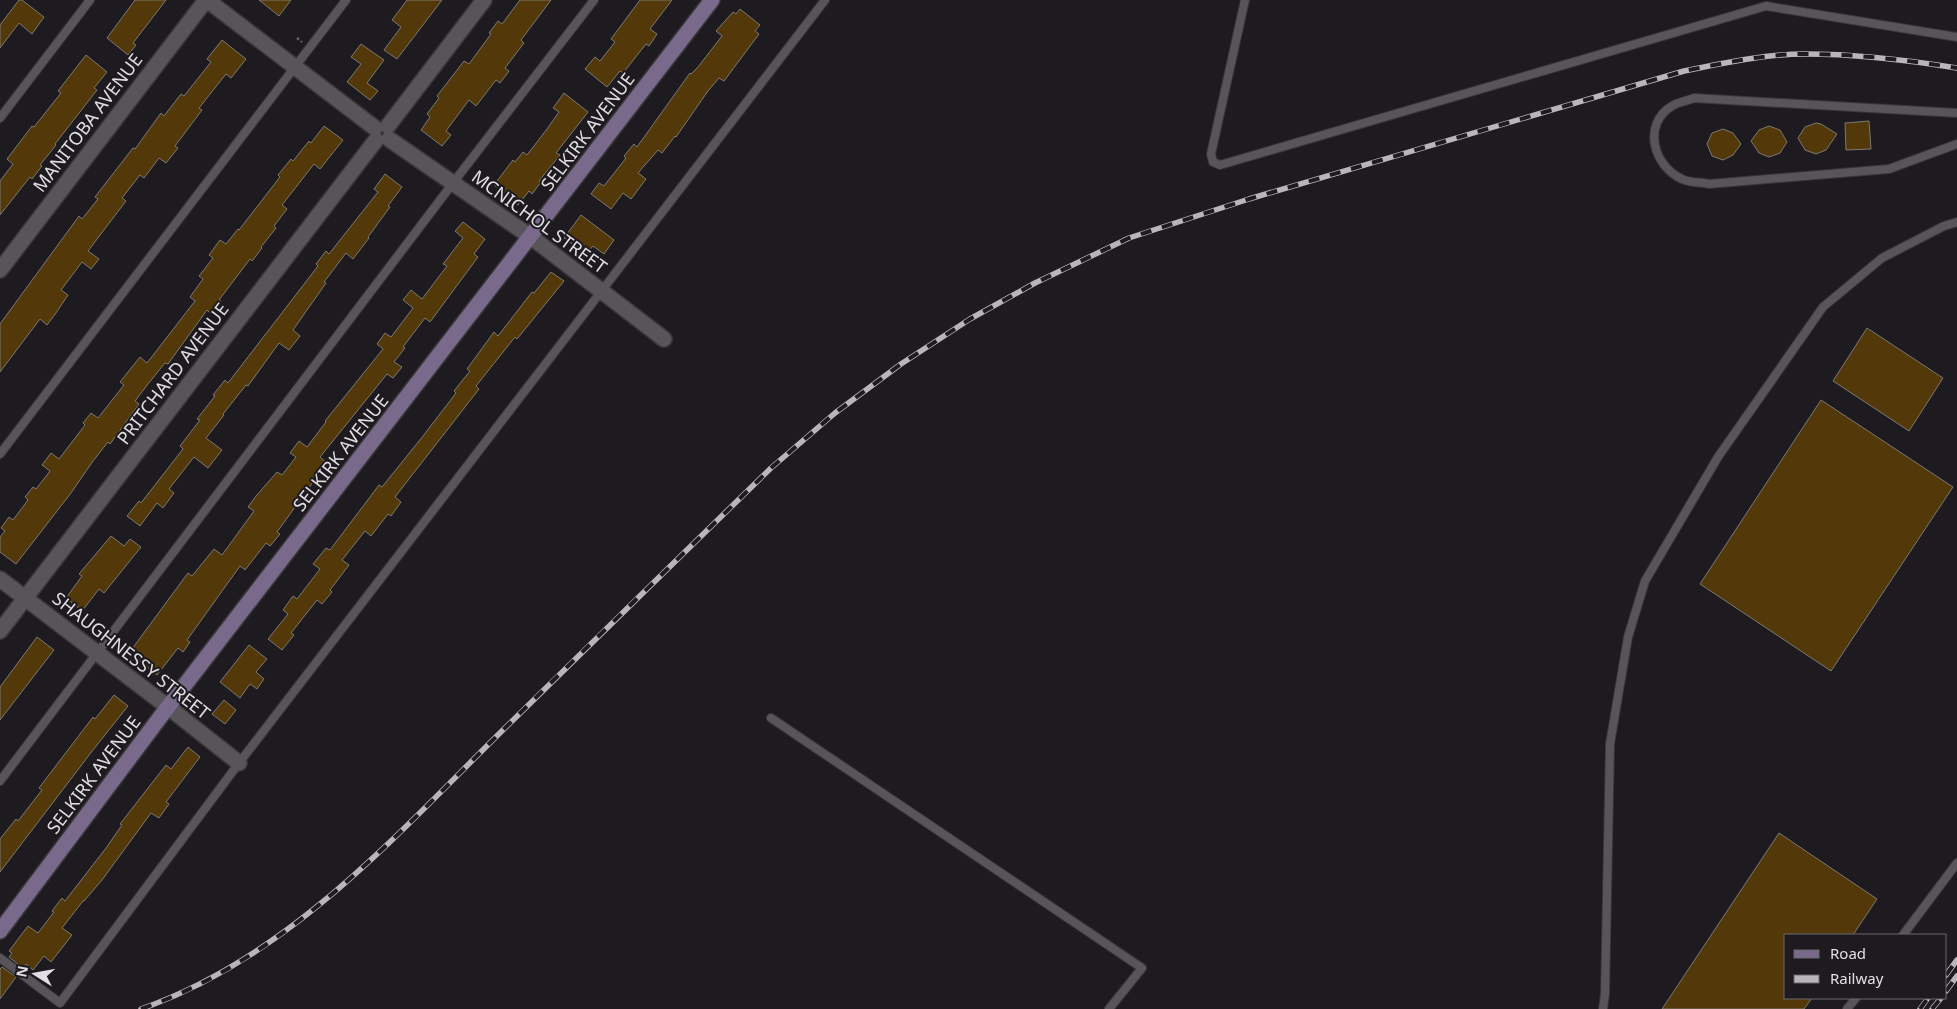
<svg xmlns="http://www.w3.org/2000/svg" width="1957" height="1009" viewBox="0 0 1957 1009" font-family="'Noto Sans',sans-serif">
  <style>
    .building { fill: #533909; stroke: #7c7973 }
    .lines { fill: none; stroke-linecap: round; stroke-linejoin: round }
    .lane-casing { stroke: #373639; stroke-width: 10 }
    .street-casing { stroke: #373639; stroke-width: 18 }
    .secondary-casing { stroke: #373639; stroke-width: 18 }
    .path { stroke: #666468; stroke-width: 2.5; stroke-dasharray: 2.5 2.5; stroke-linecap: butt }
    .lane { stroke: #57555a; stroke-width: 8 }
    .street { stroke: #57555a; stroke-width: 15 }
    .secondary { stroke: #79698b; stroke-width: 15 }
    .rail-casing { stroke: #b8b6ba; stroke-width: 5.5 }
    .rail { stroke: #1d1b1f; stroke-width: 4; stroke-dasharray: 11; stroke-linecap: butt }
    .labels { text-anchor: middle; stroke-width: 4; stroke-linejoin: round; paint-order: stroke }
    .street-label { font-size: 18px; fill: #e1dfe3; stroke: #1d1b1f }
  </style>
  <rect width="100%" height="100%" fill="#1d1b1f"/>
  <path class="building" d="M19 0H22L44 17 32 34 19 23 0 48V25Z
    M135 0H166L133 43 136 45 128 55 107 38Z
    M259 0H291L279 16Z
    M407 0H442L397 59 384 50 401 27 392 20Z
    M520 0H551L521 40 524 43 505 68 509 71 500 83 496 80 476 106 469 100 446 131 451 135 442 146 421 130 430 117 427 114 439 98 437 96 464 61 469 64 491 34 489 33 498 21 502 24Z
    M640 0H672L650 29 657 34 649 46 646 44 623 73 620 71 607 87 585 69 595 57 600 61 615 42 611 39Z
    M740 9 760 25 755 31 759 34 724 81 719 78 708 91 676 137 675 136 662 153 658 150 638 173 646 179 631 199 623 193 611 209 591 194 599 183 604 186 626 158 624 156 634 144 637 147 690 73 691 74 698 67 722 36 716 31 733 12 736 14Z
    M222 40 246 59 231 78 226 74 199 108 202 110 175 146 178 148 166 163 159 158 144 178 140 175 122 198 126 201 88 251 99 259 91 269 82 262 61 290 68 295 56 313 47 325 40 319 0 372V324L79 216 82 219 98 199 95 197 133 148 135 149 161 113 164 116 181 94 184 96 211 62 207 59Z
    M361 44 384 60 367 83 378 91 370 100 347 82 361 64 351 57Z
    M86 55 107 72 94 88 97 90 55 144 56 145 40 165 42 166 32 179 30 177 0 215V181L13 164 7 159 32 126 34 127 61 93 58 91Z
    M564 93 588 112 556 153 560 155 539 181 541 182 532 194 529 191 518 205 494 185 513 160 515 162 523 152 527 155 547 129 559 112 553 108Z
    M1869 121 1871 149 1846 150 1845 123Z
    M1816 123 1821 124 1837 134 1826 150 1816 154 1805 150 1798 138 1805 127Z
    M324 126 343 140 320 169 314 164 282 205 287 209 274 226 276 228 261 247 262 248 252 261 250 259 219 300 221 301 211 314 207 310 168 364 165 363 148 384 135 401 139 404 110 444 108 442 93 461 71 493 16 564 0 552V537L5 531 1 528 9 517 13 520 28 500 25 497 33 487 36 489 50 471 42 465 51 453 59 459 85 425 83 423 91 413 98 418 124 385 120 382 140 357 147 363 195 301 190 297 203 279 199 276 213 258 209 255 220 240 226 244 238 229 239 230 280 177 278 175 291 159 293 161 309 141 311 143Z
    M1769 126 1780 130 1787 142 1780 153 1769 157 1759 153 1751 141 1759 130Z
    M1723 129 1733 133 1741 144 1733 155 1723 160 1712 156 1707 144 1712 133Z
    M385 174 402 187 388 206 390 207 368 237 369 238 353 259 346 253 324 282 326 283 293 330 300 336 289 350 279 343 248 386 246 385 223 414 224 415 206 438 222 450 208 468 194 457 169 489 174 493 163 508 157 503 140 526 127 516 139 501 141 503 183 449 180 446 200 420 197 419 215 396 213 395 225 380 228 383 318 266 316 264 326 251 329 254 378 192 374 189Z
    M581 215 614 240 604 254 593 246 586 254 564 238Z
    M463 222 485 239 474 254 478 257 430 322 425 318 403 347 405 348 394 362 402 367 393 378 387 374 320 457 327 463 277 532 280 534 270 546 266 543 245 570 240 566 187 640 190 642 183 652 178 648 157 675 129 653 188 573 192 576 214 549 222 555 254 511 248 507 256 496 277 472 282 475 296 457 290 453 299 441 307 447 326 422 325 421 383 349 377 344 385 333 391 337 413 308 403 300 411 290 422 299 447 266 443 264 463 238 455 231Z
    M551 272 564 281 517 339 515 337 476 386 479 389 395 497 401 502 391 516 388 514 371 536 365 531 342 560 349 565 330 590 332 592 322 604 317 600 291 633 294 635 282 650 268 639 288 614 283 610 293 596 297 599 320 569 313 564 326 548 330 550 379 485 382 487 423 436 456 393 454 391 470 371 467 369 494 332 498 336 532 292 534 293Z
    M1867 328 1943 378 1909 431 1833 381Z
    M1821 400 1953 487 1831 671 1700 584Z
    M111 536 124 546 130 539 141 547 104 593 99 589 82 611 66 598 82 576 79 574Z
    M37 637 54 650 0 720V687Z
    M249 645 267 659 256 672 264 679 257 689 250 684 240 698 220 682Z
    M114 695 128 706 93 750 0 872V839L16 819 18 821 42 790 39 788 93 717 95 719Z
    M224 700 236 710 225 724 212 714Z
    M188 747 200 757 166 802 169 804 159 818 151 813 102 880 84 901H83L62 928 72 935 51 962 44 956 33 970 26 964 23 968 9 957 12 953 9 951 28 926 38 933 54 912 52 911 62 898 65 901 106 848 122 825 120 824 166 765 171 769Z
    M1779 833 1877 899 1853 935H1786V998H1812L1804 1009H1662Z
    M2 967 16 977 0 999V969Z"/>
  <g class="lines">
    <defs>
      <path id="lane" d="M1245 0 1211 154 1213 162 1220 165 1766 6 1957 37
        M1957 113 1694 98C1687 101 1678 102 1672 106 1642 124 1653 166 1682 179 1689 183 1701 182 1709 184L1889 169 1957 144
        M0 118 90 0
        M0 454 346 0
        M771 718 1142 968 1109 1009
        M0 781 453 183 594 0
        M1903 935 1957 863
        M0 958 60 1003 239 763 825 0
        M1603 1009 1605 994 1610 744 1628 637 1645 581 1718 457 1823 307 1882 258 1944 226 1957 222
        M1847 1009 1856 998"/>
      <path id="street" d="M207 0 375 128
        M388 126 484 0
        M389 139 531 237 664 339
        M0 270 206 0
        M0 579 168 707 239 763
        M0 631 376 140"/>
      <path id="secondary" d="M0 931 161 716 712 0"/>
    </defs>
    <use href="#lane" class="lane-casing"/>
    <use href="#street" class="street-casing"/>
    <use href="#secondary" class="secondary-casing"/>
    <path class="path" d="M297 38 302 42"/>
    <use href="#lane" class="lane"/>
    <use href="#street" class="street"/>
    <use href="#secondary" class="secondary"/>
    <defs>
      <path id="rail" d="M1946 975 1957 960
        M1946 991 1957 976
        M141 1009C290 957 397 834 507 726 594 640 683 554 771 468L835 413 901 364 970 319 1035 283 1129 238 1249 199 1684 71C1724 63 1765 54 1805 54 1856 54 1907 60 1957 68
        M1920 1009 1928 998
        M1932 1009 1941 998"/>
    </defs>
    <use href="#rail" class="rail-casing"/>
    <use href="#rail" class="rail"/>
  </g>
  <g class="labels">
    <g class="street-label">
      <text transform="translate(88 123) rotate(-53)" y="6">MANITOBA AVENUE</text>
      <text transform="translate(588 132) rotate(-53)" y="6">SELKIRK AVENUE</text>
      <text transform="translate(539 222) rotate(36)" y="6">MCNICHOL STREET</text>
      <text transform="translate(173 374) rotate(-53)" y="6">PRITCHARD AVENUE</text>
      <text transform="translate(341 453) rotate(-52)" y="6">SELKIRK AVENUE</text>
      <text transform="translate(131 656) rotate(38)" y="6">SHAUGHNESSY STREET</text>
      <text transform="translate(94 775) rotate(-53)" y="6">SELKIRK AVENUE</text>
    </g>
  </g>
  <rect x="1784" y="934" width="162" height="65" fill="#1d1b1f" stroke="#6b696d"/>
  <rect x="1794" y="950" width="25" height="8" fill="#79698b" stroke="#6b696d"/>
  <text x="1830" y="959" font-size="15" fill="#e1dfe3">Road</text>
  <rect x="1794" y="975" width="25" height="8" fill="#b8b6ba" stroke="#6b696d"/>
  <text x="1830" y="984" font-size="15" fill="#e1dfe3">Railway</text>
  <g transform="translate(35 974) rotate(281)" stroke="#1d1b1f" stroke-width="4" paint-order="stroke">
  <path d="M0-4L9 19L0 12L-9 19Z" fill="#e1dfe3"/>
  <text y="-8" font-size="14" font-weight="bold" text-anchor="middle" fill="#e1dfe3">N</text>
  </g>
</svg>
